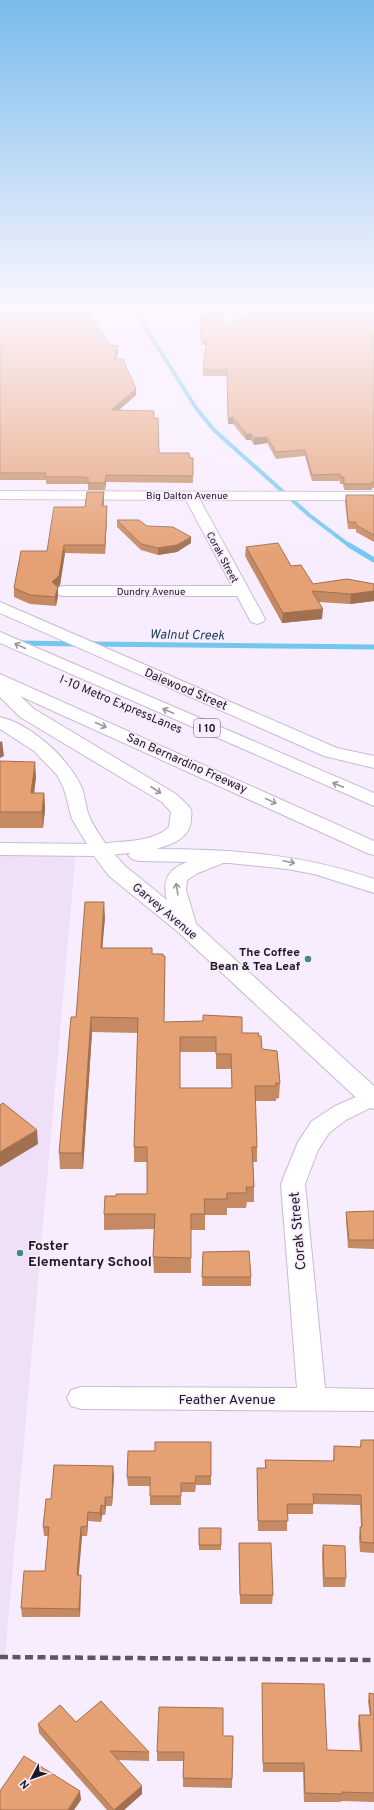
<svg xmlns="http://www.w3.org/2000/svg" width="374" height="1810" viewBox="0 0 374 1810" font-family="Overpass,sans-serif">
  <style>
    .built { fill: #efdff7 }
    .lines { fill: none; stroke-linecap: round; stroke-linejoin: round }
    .stream-far1 { stroke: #71c7f0; stroke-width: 4 }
    .stream { stroke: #71c7f0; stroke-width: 5 }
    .minor-casing { stroke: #c9bad1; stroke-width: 2 }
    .tertiary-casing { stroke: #c9bad1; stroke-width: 2 }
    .motorway-casing { stroke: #c9bad1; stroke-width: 2 }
    .minor { fill: #fff; fill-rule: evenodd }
    .tertiary { fill: #fff; fill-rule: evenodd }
    .motorway { fill: #fff; fill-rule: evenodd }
    .rail { stroke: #5e5762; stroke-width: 4.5; stroke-dasharray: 8 4.5; stroke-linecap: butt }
    .wall { fill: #c58a63; fill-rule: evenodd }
    .shaded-wall { fill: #a07050 }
    .building { fill: #e5a073; stroke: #a07050; fill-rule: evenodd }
    .oneway { stroke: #9a989b }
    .poi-dot { fill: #428a89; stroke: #f8ecff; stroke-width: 1.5 }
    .labels { text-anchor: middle; stroke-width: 3; stroke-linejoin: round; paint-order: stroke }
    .far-street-label { font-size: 10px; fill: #1e1921; stroke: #f8ecff }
    .shield { fill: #f8ecff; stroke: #5f5864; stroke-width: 1 }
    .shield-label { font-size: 11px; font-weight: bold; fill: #1e1921 }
    .street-label { font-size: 12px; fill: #1e1921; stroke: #f8ecff }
    .poi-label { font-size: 12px; font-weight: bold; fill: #1e1921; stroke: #f8ecff; text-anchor: end }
    .water-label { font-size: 13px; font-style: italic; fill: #1d4355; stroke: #f8ecff }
    .near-street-label { font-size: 14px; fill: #1e1921; stroke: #f8ecff }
    .near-poi-label { font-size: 14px; font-weight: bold; fill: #1e1921; stroke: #f8ecff; text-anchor: start }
  </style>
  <rect width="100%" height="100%" fill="#f8ecff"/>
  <path class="built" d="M0 849 76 850 5 1657H0Z"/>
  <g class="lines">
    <path class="stream-far1" d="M133 308 196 408 214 430 309 515 350 546"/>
    <path class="stream" d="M349 545 374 560
      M20 643 78 644
      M90 644 374 647"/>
    <defs>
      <path id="minor" d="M0 491 374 492V500H200L265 619 263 622 257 624 251 622 237 596H62L57 594 54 591 57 588 62 586H232L186 500 0 499Z
        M0 717C30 724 66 756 80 784 85 793 85 804 88 813 93 827 102 838 110 850L107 854 100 856 93 854 72 819 64 789 57 775 34 751 0 729Z
        M372 1090 374 1091V1106L346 1120 329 1133 318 1150 305 1184 325 1388 374 1389V1411L81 1409 71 1406 67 1398 71 1390 81 1387 297 1388 281 1184 298 1142 312 1121 335 1106Z"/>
      <path id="tertiary" d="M0 602 337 748 374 756V768L324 756 0 613Z
        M0 843 100 844 107 846 125 866 194 922 374 1086V1109L365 1106 178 932 109 876 94 856 0 855Z"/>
      <path id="motorway" d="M0 632 374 793V806L0 643Z
        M0 674 374 841V855L367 853 20 696 34 709 176 794C181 799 188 804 191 810 192 813 191 816 191 819 191 838 171 845 156 849 231 849 303 854 374 879V893L314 874 287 869 229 863H223L198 873 187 880 186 890 197 927 194 932 186 934 178 932 175 927C167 901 153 873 188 862L139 861 132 859 128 855 130 853 100 856 93 854 89 850 93 846C117 839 150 845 169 827L171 812 162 802 20 717 0 697Z"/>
    </defs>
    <use href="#minor" class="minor-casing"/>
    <use href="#tertiary" class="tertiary-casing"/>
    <use href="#motorway" class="motorway-casing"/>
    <use href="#minor" class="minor"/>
    <use href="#tertiary" class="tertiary"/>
    <use href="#motorway" class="motorway"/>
    <path class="rail" d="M0 1657 374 1660"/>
  </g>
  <path class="wall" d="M0 308 110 345 118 352 116 359 136 389V395L119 410 154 418 159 453 193 458V483L106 482 105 490H88V484H46V480H0Z
    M255 308H374V488H372V490H344L343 484H340V481H312L305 456 276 459 267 443 254 445 251 440H246L233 424H228L227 376H203V370L206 345H201L200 315 223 327 255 310Z
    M346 495H374V542L356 532V529H348L345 502Z
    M104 501 103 506H107V515L105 554 65 553 60 585 58 587V596L56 606 30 604 14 597V588L85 507Z
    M117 520 191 537V543L177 552 158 555 141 550 117 527Z
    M246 547 291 566 313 584H374V601L350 604 319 602 322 619 282 623 245 556Z
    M0 761 36 777 34 793H44L45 809 43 828H0Z
    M105 917 102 948 152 954 165 971 164 1022 242 1033 258 1036 262 1049 280 1083 279 1098 276 1099V1101H255L257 1147V1162H253L254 1187V1202H247L246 1208H227V1215H205V1230H191V1273H154L153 1257 154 1229 104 1230V1214L116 1196 147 1194V1162H134V1147L138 1033 92 1032 83 1169H60L59 1153 76 1017ZM180 1052H216V1069H231L232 1088H180Z
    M374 1211V1249L348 1248 346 1220V1212Z
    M203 1252 251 1277V1286H202Z
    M361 1440H374V1553L360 1552 359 1537 360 1527H361L360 1505 313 1504V1514H287V1531H258L257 1468H265V1460L333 1461 334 1446 360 1447Z
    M211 1442V1485H196L195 1492H181V1505H150V1486H128L127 1477 155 1451Z
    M114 1475 112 1506H106L105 1515H102L101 1522 88 1521 87 1536H82L78 1575 81 1584 80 1617H22L21 1608 45 1571 48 1536H44L43 1527 51 1499Z
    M199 1528H221V1550H199Z
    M239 1543 273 1595 272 1604H240Z
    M323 1545 346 1578 345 1587H323L322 1554Z
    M262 1683 327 1750 360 1751 358 1724 359 1715H370L368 1702 369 1693 374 1694V1802L341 1801V1802H304L303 1772H263Z
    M76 1722 149 1752V1761L118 1760 142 1786V1794L124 1810H107L39 1733 38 1724Z
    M223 1736H233L232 1788 183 1787V1761H157V1752Z"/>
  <path class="shaded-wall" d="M118 346V352L114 365V359Z
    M136 389V395L111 417V410Z
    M233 417V424H228V418Z
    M246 434H251V440H246Z
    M267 437V443L254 445V438Z
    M106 475V482L105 490V483Z
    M104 492V501L102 515V506Z
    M107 506V515L105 554V545Z
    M191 537V543L177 552 158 555V548Z
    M64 545 65 553 60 585 58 587V596L56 606 55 597 52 582Z
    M374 591V601L350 604 351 594Z
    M323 609 322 619 282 623 283 613Z
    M2 741 4 756 0 758V742Z
    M35 762 36 777 32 809 31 793Z
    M44 793 45 809 43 828 42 812Z
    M104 902 105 917 101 963V948Z
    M91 1017 92 1032 83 1169 82 1153Z
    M37 1130 38 1144 0 1167V1152Z
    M113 1466 114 1475 112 1506V1497Z
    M105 1497 106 1506 105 1515Z
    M101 1505 102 1515 101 1522 100 1513Z
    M88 1512V1521L87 1536V1526Z
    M81 1527 82 1536 78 1584 77 1575Z
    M81 1575V1584L80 1617 79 1609Z
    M142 1786V1794L124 1810H114Z
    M80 1791 81 1800 74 1810H68Z"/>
  <path class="building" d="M0 308H85L110 345 118 346 114 359H123L136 389 111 410 154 411V418H158L159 453H189L190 458H193V476L106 475 105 483H88V478L86 477H45L46 473H0Z
    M211 308H222L223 327 256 310V308H374V482H372V484H344V477H340V474L312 475 305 450 276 452 267 437 254 438 251 434H246L233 417 228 418 227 370H203L207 339H201L200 315H210Z
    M87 492H104L102 506H107L105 545H64L59 576 52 582 58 587 55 597 30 595 14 588 21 551H47L54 507H85Z
    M346 495H374V535L356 525V522H348Z
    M117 520H139L147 526 173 527 191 537 177 545 158 548 141 544Z
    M278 543 291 566 301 565 313 584 347 579 374 584V591L351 594 312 591 323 609 283 613 246 547Z
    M0 761 35 762 31 793H44L42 812H0Z
    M85 902H104L101 948H152V954H163V956H165L164 1022 203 1021V1015L242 1017V1033H259L258 1036H261L262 1049 277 1051 280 1083H276V1086H255L257 1147H252L254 1187H246L247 1193H227V1199H204L205 1214H191V1258L153 1257 155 1214H104L105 1196H116V1194H147V1147H134L138 1018 91 1017 82 1153H59L71 1017H76ZM180 1037H216V1054H231L232 1088H180Z
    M3 1103 37 1130 0 1152V1105Z
    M374 1211V1240H349L346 1212Z
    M249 1251 251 1277H202L203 1252Z
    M361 1440H374V1543L361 1542 360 1527H362L361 1495 313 1494 314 1504H287L288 1521H258L257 1468H266L265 1460 334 1461V1446L361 1447Z
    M155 1442H211V1476H196L195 1483H181V1496H150V1477H127L128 1451H155Z
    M54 1465 113 1466 112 1497H105V1506L101 1505 100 1513 88 1512 87 1526 81 1527 77 1575H81L79 1609 21 1608 24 1571H45L49 1527H43L46 1499H51Z
    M199 1528H221V1545H199Z
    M239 1543H271L273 1595H240Z
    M323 1545 345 1546 346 1578H324Z
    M262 1683 324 1684 327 1750 362 1751 359 1715H371L369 1693 374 1694V1793L342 1792V1794L305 1793 304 1763H263Z
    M101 1701 149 1752 110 1751 142 1786 114 1810 38 1724 60 1705 76 1722Z
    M159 1707 223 1708V1736H233L232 1779 183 1778 184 1752H157Z
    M24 1756 80 1791 68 1810H0V1791Z"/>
  <defs><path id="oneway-shaft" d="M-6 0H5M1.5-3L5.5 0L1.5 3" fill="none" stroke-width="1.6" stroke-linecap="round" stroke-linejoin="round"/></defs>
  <g class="oneway">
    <use href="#oneway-shaft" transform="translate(20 646) rotate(-155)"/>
    <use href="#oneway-shaft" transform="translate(168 711) rotate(-157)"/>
    <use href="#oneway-shaft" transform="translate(101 725) rotate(24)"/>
    <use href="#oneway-shaft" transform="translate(338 785) rotate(-157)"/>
    <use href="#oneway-shaft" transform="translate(156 790) rotate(33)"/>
    <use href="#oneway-shaft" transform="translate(271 801) rotate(25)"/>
    <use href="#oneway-shaft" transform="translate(289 862) rotate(12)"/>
    <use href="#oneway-shaft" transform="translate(177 889) rotate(-99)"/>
  </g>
  <linearGradient id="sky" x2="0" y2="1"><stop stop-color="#78bceb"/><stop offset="0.55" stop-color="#fcf6ff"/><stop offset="1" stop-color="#fcf6ff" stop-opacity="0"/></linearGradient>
  <rect width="374" height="561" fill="url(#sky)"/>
  <g class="poi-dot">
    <circle cx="308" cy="959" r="4"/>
    <circle cx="20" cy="1253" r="4"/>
  </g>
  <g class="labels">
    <g class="far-street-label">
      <text x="187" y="499">Big Dalton Avenue</text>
      <text transform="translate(223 557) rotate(62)" y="4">Corak Street</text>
      <text x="151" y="595">Dundry Avenue</text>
    </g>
    <rect class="shield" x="194" y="719" width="26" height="18" rx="3"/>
    <g class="shield-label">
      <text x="207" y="732">I 10</text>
    </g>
    <g class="street-label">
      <text transform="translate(186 689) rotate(23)" y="4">Dalewood Street</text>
      <text transform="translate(121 704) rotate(23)" y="4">I-10 Metro ExpressLanes</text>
      <text transform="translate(187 763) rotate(24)" y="4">San Bernardino Freeway</text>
      <text transform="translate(165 911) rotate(40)" y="4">Garvey Avenue</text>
    </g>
    <g class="poi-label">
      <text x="300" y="956">The Coffee<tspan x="300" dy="14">Bean &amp; Tea Leaf</tspan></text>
    </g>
    <g class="water-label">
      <text transform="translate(187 634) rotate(1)" y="5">Walnut Creek</text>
    </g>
    <g class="near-street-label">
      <text transform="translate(297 1231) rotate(-95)" y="5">Corak Street</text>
      <text x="227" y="1404">Feather Avenue</text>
    </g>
    <g class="near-poi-label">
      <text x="28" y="1250">Foster<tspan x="28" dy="16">Elementary School</tspan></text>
    </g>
  </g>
  <g transform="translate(32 1778) rotate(229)" stroke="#f8ecff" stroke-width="3" paint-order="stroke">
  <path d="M0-3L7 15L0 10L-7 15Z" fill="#1e1921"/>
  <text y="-6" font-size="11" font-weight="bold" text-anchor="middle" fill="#1e1921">N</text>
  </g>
</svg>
